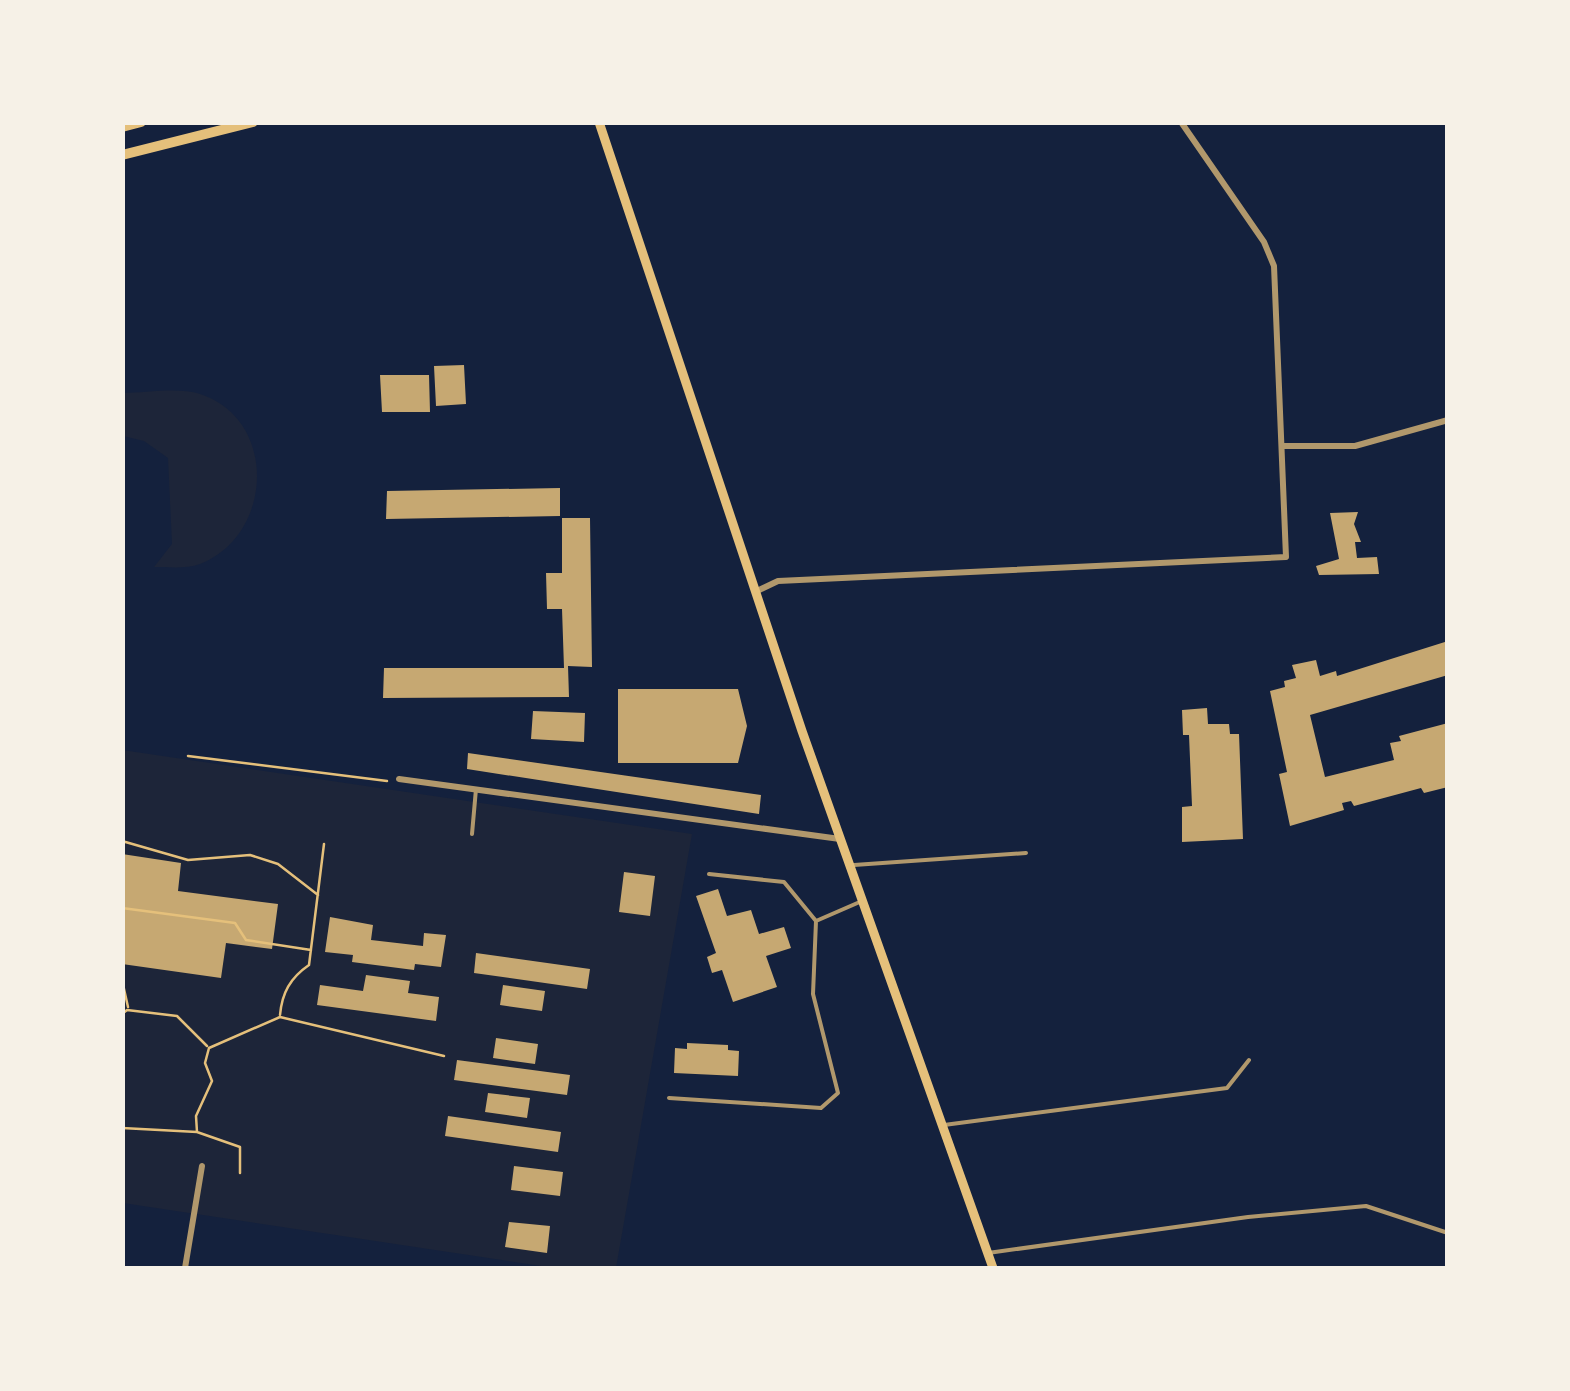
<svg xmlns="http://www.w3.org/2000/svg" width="1570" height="1391" viewBox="0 0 1570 1391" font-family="Poppins,sans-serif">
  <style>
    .green { fill: #1d2539 }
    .building { fill: #c6a872 }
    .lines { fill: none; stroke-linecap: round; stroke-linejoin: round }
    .path { stroke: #e5c07b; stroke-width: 2.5 }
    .service { stroke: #b1986c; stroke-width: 4 }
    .minor { stroke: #b1986c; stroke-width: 6 }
    .secondary { stroke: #e5c07b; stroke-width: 9 }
    .primary { stroke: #e5c07b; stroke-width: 10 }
  </style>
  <rect width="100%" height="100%" fill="#14213d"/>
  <path class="green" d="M123 393C146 393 178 387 200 394 278 419 274 535 200 564 187 569 169 567 154 567L172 544 168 458 144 441 123 436Z
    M122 750 692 834 616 1268H554L123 1203Z"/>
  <path class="building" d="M464 365 466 404 436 406 434 366Z
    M380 375H429L430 412H382Z
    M560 488V516L386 519 387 491Z
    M1358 512 1354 524 1361 542H1355L1357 558 1377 557 1379 574 1319 575 1316 566 1339 559 1330 513Z
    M562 518H590L592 667 568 666 569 697 383 698 384 668H564L562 609H547L546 573H562Z
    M1448 641V675L1310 715 1325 777 1394 760 1390 743 1401 741 1399 736 1448 723V787L1424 793 1421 788 1354 806 1351 801 1342 803 1344 810 1290 826 1279 774 1287 772 1270 691 1285 687 1284 681 1296 678 1292 665 1316 660 1320 676 1336 671 1337 676Z
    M618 689H738L747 726 738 763H618Z
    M1207 708 1208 724H1229L1230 734H1239L1243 839 1182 842V807L1192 806 1189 735H1183L1182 710Z
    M533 711 585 713 584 742 531 739Z
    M468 753 761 795 759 814 467 769Z
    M122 854 181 863 178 891 278 904 272 949 226 943 221 978 122 964Z
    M624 872 655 876 650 916 619 912Z
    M718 889 727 916 751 910 759 934 784 927 791 948 766 956 777 987 733 1002 722 970 712 973 707 957 716 953 696 896Z
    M330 917 373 925 371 940 423 946 424 933 446 935 441 967 415 964 414 970 352 962 353 955 325 952Z
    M476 953 590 969 587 989 474 973Z
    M366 975 410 981 408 993 439 997 436 1021 317 1005 320 985 363 991Z
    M503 985 545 991 542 1011 500 1005Z
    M496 1038 538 1044 535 1064 493 1058Z
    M687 1043 728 1045V1050L739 1051 738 1076 674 1073 675 1048 687 1049Z
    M457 1060 570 1075 567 1095 454 1080Z
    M488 1093 530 1098 527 1118 485 1112Z
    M448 1116 561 1132 558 1152 445 1136Z
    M514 1166 563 1172 560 1196 511 1190Z
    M509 1222 550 1226 547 1253 505 1247Z"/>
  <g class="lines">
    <path class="path" d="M188 756 387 781
      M122 841 188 860 250 855 278 864 318 895
      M122 908 235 923 246 940 311 950
      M122 980 128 1007
      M122 1014 127 1010 177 1016 207 1046
      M280 1015C282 993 290 978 309 965L324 844
      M122 1128 197 1132 240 1147V1173
      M197 1132 196 1116 212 1081 205 1063 209 1048 280 1017 444 1056"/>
    <path class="service" d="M472 834 476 789
      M854 865 1026 853
      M816 921 862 901
      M669 1098 821 1108 838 1093 813 994 816 921 784 882 709 874
      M944 1125 1227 1088 1249 1060
      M988 1253 1248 1217 1366 1206 1448 1233"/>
    <path class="minor" d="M1284 446H1355L1448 420
      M757 591 778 581 1286 557 1274 266 1264 242 1181 122
      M399 779 840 839
      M185 1268 202 1166"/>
    <path class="secondary" d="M599 122 802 731 993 1268"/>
    <path class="primary" d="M122 127 141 122
      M122 155 253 122"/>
  </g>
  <rect width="1570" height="1391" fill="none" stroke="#f6f1e7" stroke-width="250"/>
</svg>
